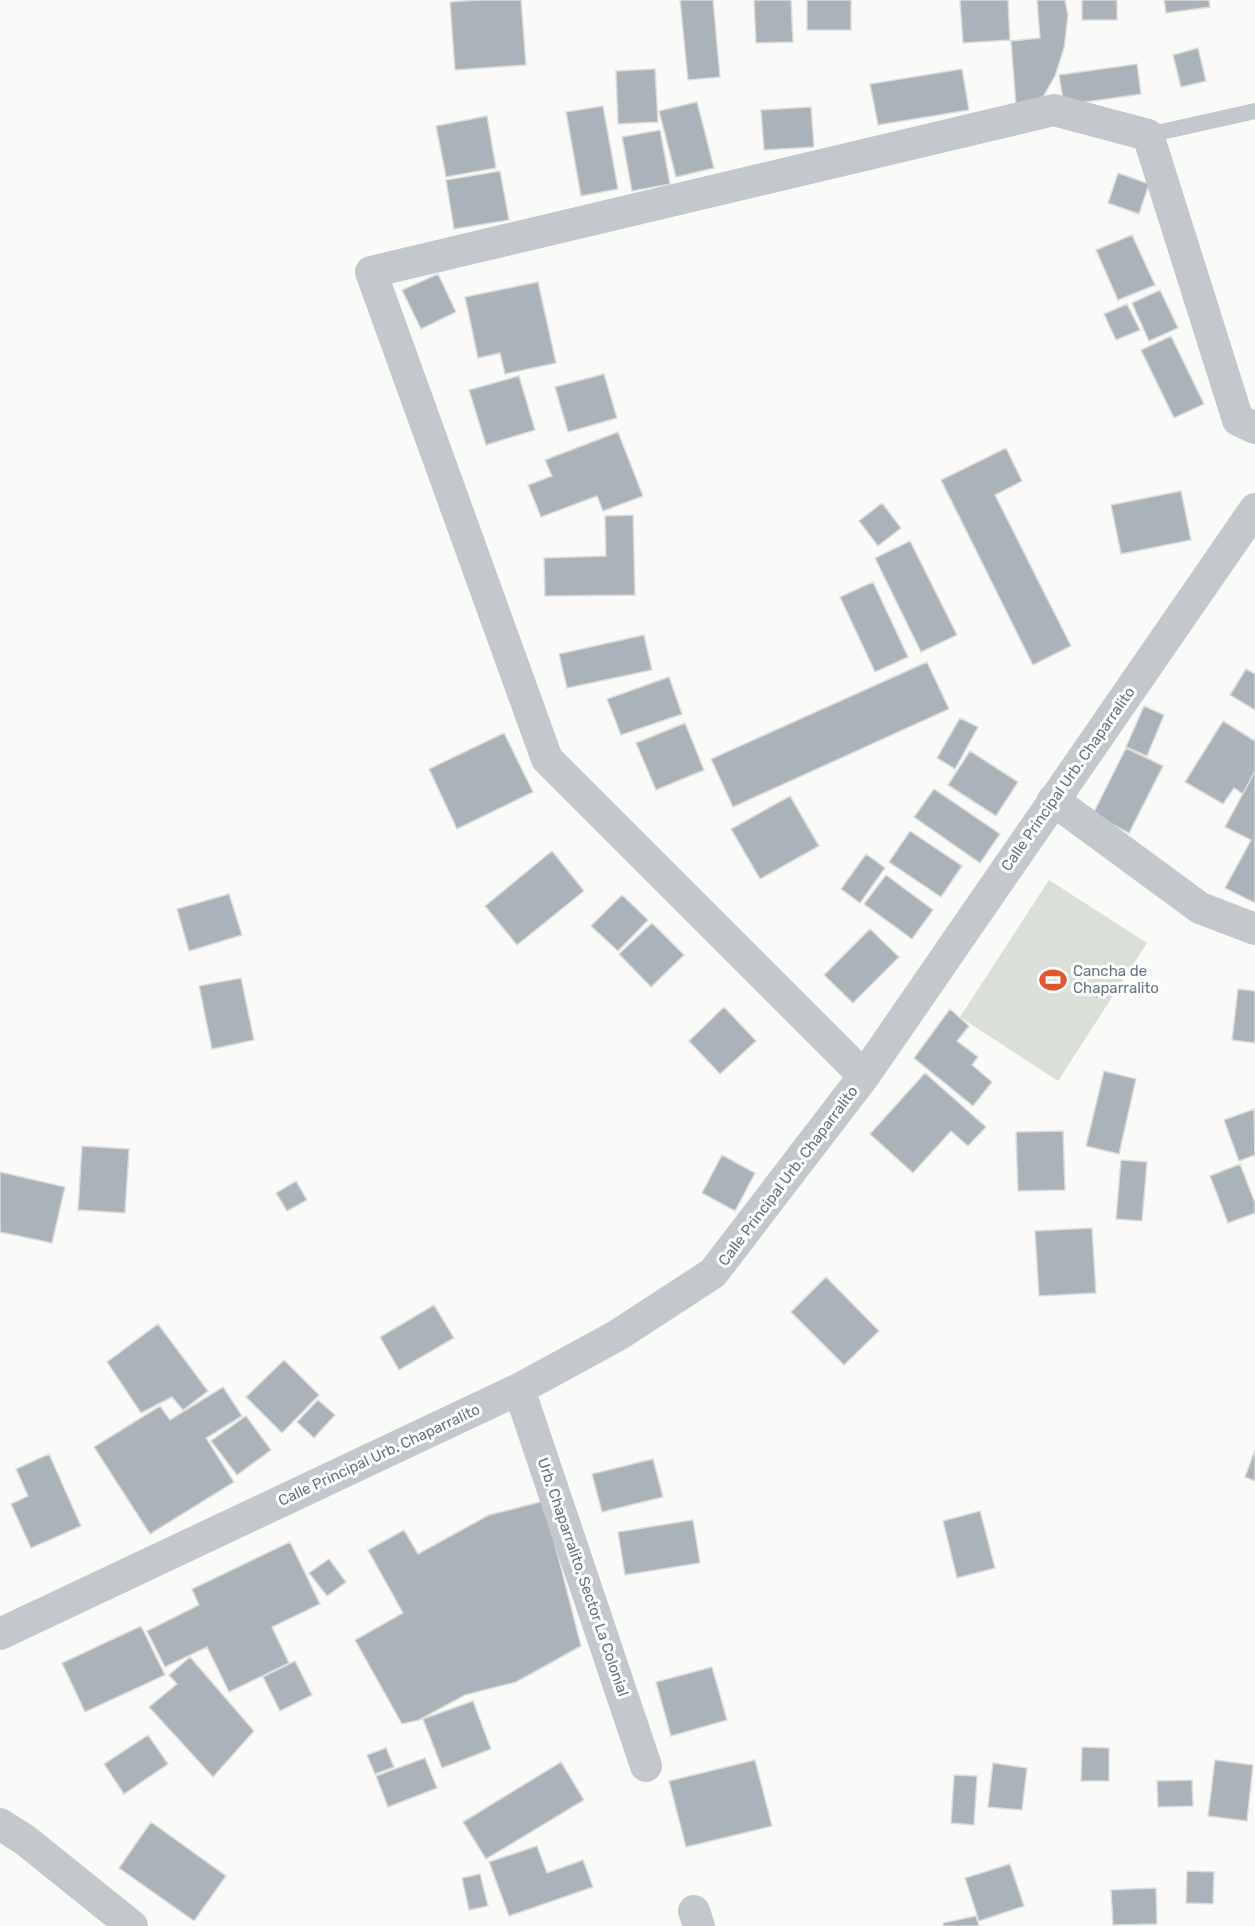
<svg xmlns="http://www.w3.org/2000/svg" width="1255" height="1926" viewBox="0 0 1255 1926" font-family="Rubik,sans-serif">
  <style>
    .green { fill: #dadfd7 }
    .building { fill: #aab3b9; stroke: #dcdcda; stroke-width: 1.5 }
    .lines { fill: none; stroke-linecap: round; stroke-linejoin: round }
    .lane { stroke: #c3c8cc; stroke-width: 16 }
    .street { stroke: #c3c8cc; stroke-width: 32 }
    .labels { text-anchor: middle; stroke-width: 6; stroke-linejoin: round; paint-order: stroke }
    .street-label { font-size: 15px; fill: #657683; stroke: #fff }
    .poi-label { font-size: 15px; fill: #657683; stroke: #fff; text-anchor: start }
  </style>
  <rect width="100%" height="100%" fill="#fafaf8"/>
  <path class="green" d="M1049 880 1147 943 1058 1081 960 1017Z"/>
  <path class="building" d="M476 0H521L526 65 455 70 450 2Z
    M680 0H713L720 77 688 80Z
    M754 0H791L793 42 756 43Z
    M807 0H851V30H807Z
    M960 0H1008L1010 40 963 43Z
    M1037 0H1065L1068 15 1064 48 1055 76 1040 102 1016 105 1011 41 1040 38Z
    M1082 0H1117V20H1082Z
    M1164 0H1209L1210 7 1166 13Z
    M1198 48 1206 81 1181 87 1173 55Z
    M1137 64 1141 94 1064 105 1059 75Z
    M655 69 658 122 618 124 616 71Z
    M962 69 969 110 878 125 870 84Z
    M697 102 714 168 676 177 659 111Z
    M603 106 618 189 581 196 566 112Z
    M811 107 814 147 764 150 761 110Z
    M487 116 496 168 446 177 436 126Z
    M660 130 670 184 632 191 622 137Z
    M500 171 509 220 454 229 446 180Z
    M1118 173 1149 184 1139 214 1108 203Z
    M1132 235 1155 285 1118 300 1096 250Z
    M438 274 456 312 421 329 402 290Z
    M538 282 556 363 505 374 500 353 478 358 465 297Z
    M1160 290 1178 328 1149 341 1132 303Z
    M1127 304 1140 330 1116 340 1104 314Z
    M1171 336 1204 404 1174 418 1141 350Z
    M604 374 617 418 568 432 555 387Z
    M519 376 535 430 486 445 469 390Z
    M618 432 643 496 603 511 597 496 541 517 528 485 552 476 545 460Z
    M1006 448 1022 481 995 495 1071 646 1033 665 941 480Z
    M1181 491 1191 540 1121 554 1111 505Z
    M882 503 901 528 878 546 859 521Z
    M633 515 635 595 545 596 544 558 606 556 605 516Z
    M910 541 957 635 921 652 875 558Z
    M873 582 908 657 875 672 840 597Z
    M644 635 652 670 567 688 559 654Z
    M927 662 949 709 733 807 711 759Z
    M1246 669 1255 674V710L1230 695Z
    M669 677 682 714 621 735 607 699Z
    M1144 706 1164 715 1147 756 1126 747Z
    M960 718 978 727 955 769 937 758Z
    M1223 721 1255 741V771L1243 794 1234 788 1223 804 1185 782Z
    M685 723 704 770 656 790 636 743Z
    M504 733 533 792 457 829 429 769Z
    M1126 748 1163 766 1129 833 1093 814Z
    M970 751 1018 782 996 816 948 785Z
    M1255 771V903L1225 888 1251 840 1225 827Z
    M934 789 1000 834 980 863 914 817Z
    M790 796 819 846 760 879 731 829Z
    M910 831 962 866 941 897 889 862Z
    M552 851 584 891 517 945 485 906Z
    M866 854 885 868 860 903 841 889Z
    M886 875 933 910 912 939 864 904Z
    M229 894 242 935 189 951 177 909Z
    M622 895 648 920 618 951 591 926Z
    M652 923 684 955 651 987 619 954Z
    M870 929 899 957 853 1003 824 975Z
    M241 978 254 1040 212 1049 199 986Z
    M1238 989 1255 991V1043L1232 1040Z
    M724 1007 756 1041 720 1074 689 1041Z
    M950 1009 969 1026 957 1041 978 1057 972 1065 992 1082 973 1106 914 1058Z
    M1104 1071 1136 1079 1119 1154 1086 1146Z
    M925 1073 986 1127 968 1146 951 1131 913 1173 870 1134Z
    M1254 1109 1255 1155 1239 1161 1224 1120Z
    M1063 1131 1065 1190 1018 1191 1016 1132Z
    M82 1146 129 1149 125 1213 78 1210Z
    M722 1155 755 1173 735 1211 702 1193Z
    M1121 1160 1147 1162 1142 1221 1116 1219Z
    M1240 1164 1255 1203V1213L1228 1223 1210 1176Z
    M0 1172 65 1187 52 1243 0 1232Z
    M296 1181 307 1200 287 1211 276 1193Z
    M1092 1228 1096 1293 1039 1296 1035 1231Z
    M826 1277 879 1331 844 1365 791 1312Z
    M434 1305 454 1338 399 1370 380 1337Z
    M158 1324 208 1391 183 1410 172 1397 141 1413 107 1362Z
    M284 1360 319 1395 282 1433 246 1397Z
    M223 1387 242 1416 206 1438 234 1482 150 1534 94 1447 160 1406 170 1420Z
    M318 1400 335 1415 314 1438 297 1422Z
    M246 1416 271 1450 237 1475 211 1441Z
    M1255 1450V1481L1245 1477Z
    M49 1454 81 1526 31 1548 11 1504 28 1496 16 1469Z
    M653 1459 663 1497 602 1512 592 1474Z
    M544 1501 581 1646 516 1682 465 1695 419 1720 402 1724 355 1640 403 1613 368 1550 404 1530 418 1554 489 1515Z
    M980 1511 995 1568 957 1578 943 1521Z
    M693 1520 700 1563 625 1575 618 1532Z
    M290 1542 320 1604 272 1627 289 1663 229 1692 207 1647 165 1667 147 1631 199 1605 192 1589Z
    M329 1559 346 1582 327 1596 309 1573Z
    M141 1626 165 1675 85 1712 62 1663Z
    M190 1657 254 1731 213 1777 149 1707 177 1684 169 1675Z
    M295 1661 312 1695 280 1711 263 1677Z
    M712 1667 727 1720 671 1736 656 1682Z
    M473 1701 491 1749 442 1768 423 1719Z
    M148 1735 168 1764 124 1794 104 1764Z
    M1082 1747 1109 1748V1781H1081Z
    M386 1748 394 1767 375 1774 367 1755Z
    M425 1758 437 1788 388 1807 376 1776Z
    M755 1760 772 1826 686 1847 669 1781Z
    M1215 1760 1253 1765 1247 1821 1208 1816Z
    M561 1762 584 1800 486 1859 463 1822Z
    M993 1763 1027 1768 1022 1810 988 1807Z
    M954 1775 977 1776 974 1825 951 1823Z
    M1192 1780 1193 1806 1158 1807 1157 1781Z
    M151 1822 226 1876 194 1921 119 1868Z
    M537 1846 547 1873 583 1860 593 1887 509 1916 489 1862Z
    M1010 1864 1024 1906 979 1921 965 1878Z
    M1187 1871 1214 1872 1213 1904 1186 1903Z
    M480 1874 488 1906 469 1910 462 1878Z
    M1156 1888 1157 1924 1113 1925 1111 1890Z
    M976 1916 979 1926H944L943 1923Z"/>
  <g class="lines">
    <path class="lane" d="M1148 135 1255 111"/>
    <path class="street" d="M1053 800 1200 908 1255 929
      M864 1076 547 759 371 272 1054 110 1148 135 1238 420 1255 428
      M519 1389 646 1766
      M0 1634 519 1389 618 1335 713 1273 864 1076 1255 509
      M0 1824 25 1840 132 1926
      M694 1911 699 1926"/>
  </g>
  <defs>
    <symbol id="stadium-bare" viewBox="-9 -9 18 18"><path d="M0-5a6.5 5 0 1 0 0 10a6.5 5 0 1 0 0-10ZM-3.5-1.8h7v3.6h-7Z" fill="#e4572e" stroke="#fff" stroke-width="2.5" paint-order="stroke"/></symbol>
  </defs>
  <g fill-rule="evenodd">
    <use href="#stadium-bare" x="1034" y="961" width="38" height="38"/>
  </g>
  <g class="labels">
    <g class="street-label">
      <text transform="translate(1068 779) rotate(-55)" y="5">Calle Principal Urb. Chaparralito</text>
      <text transform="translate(788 1176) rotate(-53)" y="5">Calle Principal Urb. Chaparralito</text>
      <text transform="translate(379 1455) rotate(-25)" y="5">Calle Principal Urb. Chaparralito</text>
      <text transform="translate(583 1577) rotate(71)" y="5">Urb. Chaparralito, Sector La Colonial</text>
    </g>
    <g class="poi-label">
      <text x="1073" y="976">Cancha de<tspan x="1073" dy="17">Chaparralito</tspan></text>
    </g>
  </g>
</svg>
